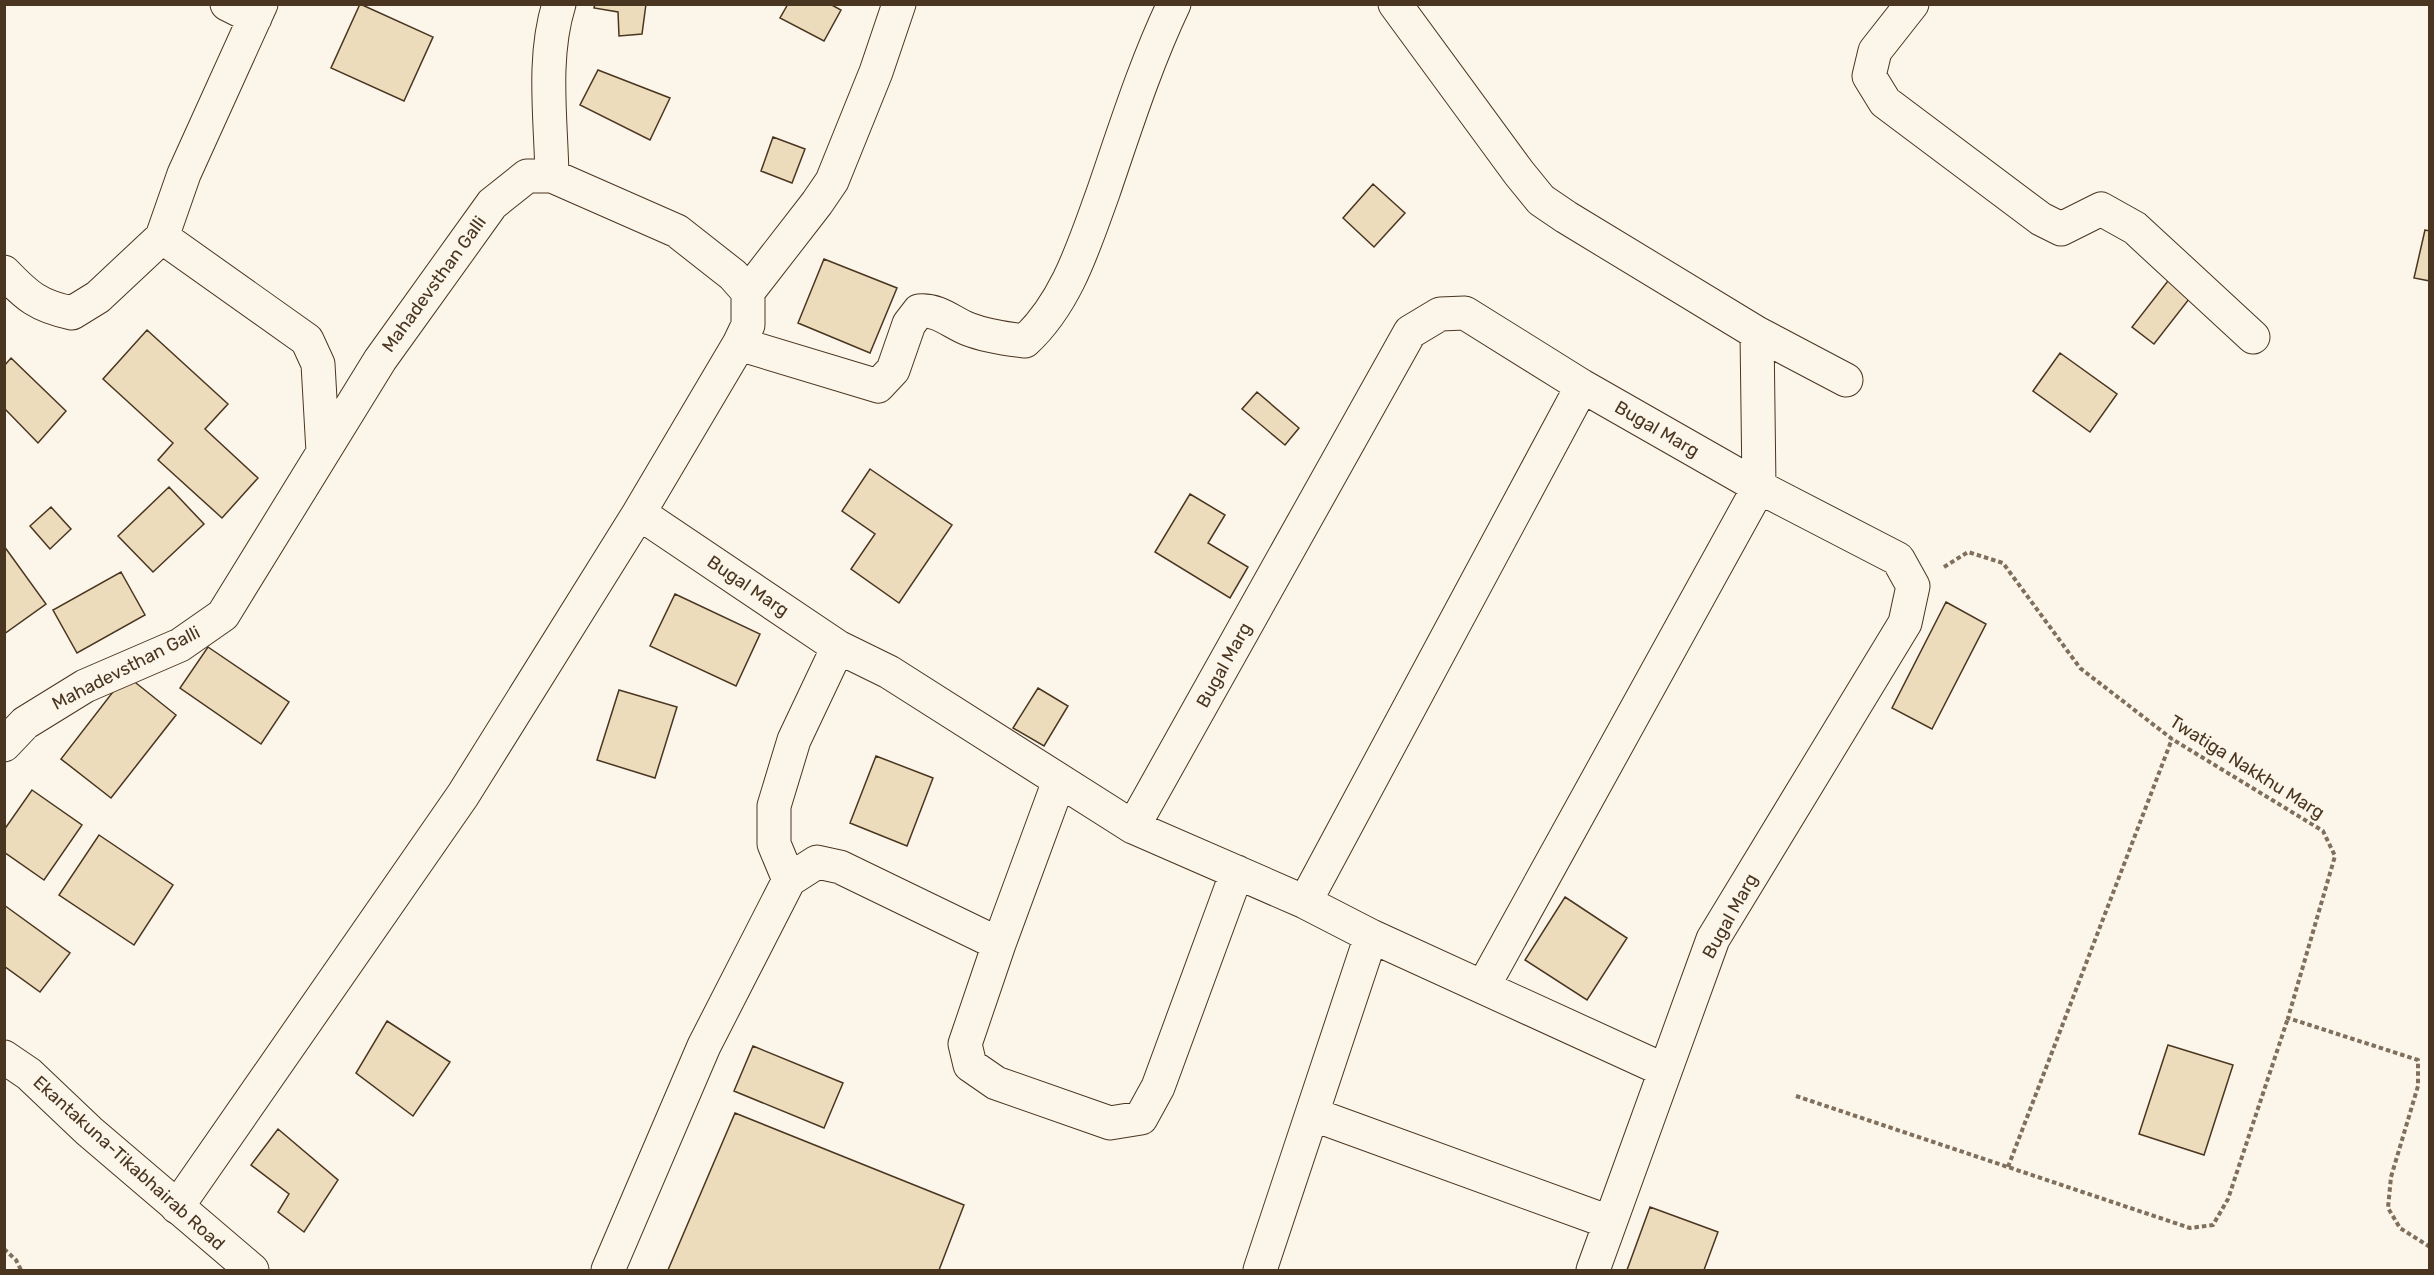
<svg xmlns="http://www.w3.org/2000/svg" width="2434" height="1275" viewBox="0 0 2434 1275" font-family="Rubik,sans-serif">
  <style>
    .building { fill: #ecdcbc; stroke: #4a3520; stroke-width: 1.5 }
    .lines { fill: none; stroke-linecap: round; stroke-linejoin: round }
    .minor-casing { stroke: #4a3520; stroke-width: 35 }
    .secondary-casing { stroke: #4a3520; stroke-width: 35 }
    .path { stroke: #7f6f5c; stroke-width: 4; stroke-dasharray: 4.5 3; stroke-linecap: butt }
    .minor { stroke: #fbf6e9; stroke-width: 33 }
    .secondary { stroke: #fbf6e9; stroke-width: 33 }
    .labels { text-anchor: middle; stroke-width: 4.5; stroke-linejoin: round; paint-order: stroke }
    .street-label { font-size: 18px; fill: #4a3520; stroke: #fbf6e9 }
  </style>
  <rect width="100%" height="100%" fill="#fbf6e9"/>
  <path class="building" d="M360 4 433 37 404 101 331 68Z
    M595 4H646L642 34 619 36 618 12 594 8Z
    M788 4H830L841 10 824 41 780 18Z
    M598 70 670 98 650 140 580 105Z
    M773 137 805 149 792 183 761 171Z
    M1373 184 1405 213 1374 247 1343 218Z
    M2425 230 2430 231V281L2414 278Z
    M824 259 897 288 870 353 798 323Z
    M2171 277 2193 294 2154 344 2132 327Z
    M147 330 228 404 205 429 258 478 222 518 158 460 173 443 103 379Z
    M2060 353 2117 394 2090 432 2033 391Z
    M11 358 66 411 38 443 4 408V366Z
    M1257 392 1299 428 1285 445 1242 409Z
    M870 469 952 525 899 603 851 569 875 534 842 511Z
    M169 487 204 524 153 572 118 536Z
    M1190 494 1225 515 1208 543 1248 567 1230 598 1155 552Z
    M51 507 71 529 50 549 30 526Z
    M4 546 46 604 4 634Z
    M121 572 145 615 77 653 53 610Z
    M675 594 760 634 736 686 650 646Z
    M1946 602 1986 624 1932 729 1892 708Z
    M208 647 289 702 261 744 180 688Z
    M126 675 176 715 111 798 61 759Z
    M1038 688 1068 706 1044 746 1013 728Z
    M619 690 677 707 655 778 597 760Z
    M876 756 933 778 907 846 850 823Z
    M32 790 82 825 44 880 4 852V830Z
    M99 835 173 885 134 945 59 895Z
    M1565 897 1627 938 1587 1000 1525 960Z
    M4 905 70 953 40 992 4 966Z
    M387 1021 450 1062 413 1116 356 1073Z
    M2168 1045 2233 1065 2204 1155 2139 1134Z
    M753 1046 843 1083 824 1128 734 1091Z
    M735 1113 964 1205 939 1270H668Z
    M278 1129 338 1180 304 1232 278 1212 289 1194 251 1165Z
    M1650 1207 1718 1232 1704 1270H1627Z"/>
  <g class="lines">
    <defs>
      <path id="minor" d="M227 4 255 18
        M1395 4 1519 173 1541 200 1566 217 1757 333 1846 380
        M1912 4 1875 51 1869 76 1885 102 2041 219 2061 229 2101 209 2135 228 2253 337
        M552 176C551 120 542 58 559 4
        M162 237 307 340 318 364 323 452
        M4 272C27 296 38 306 72 313L98 297 162 237 184 174 261 4
        M748 292 817 203 832 181 876 72 899 4
        M739 344 878 386 893 370 909 324 919 311C938 309 951 322 968 329 986 336 1007 339 1025 341 1067 302 1084 245 1103 193 1125 129 1145 65 1174 4
        M639 513 838 647 889 672 1133 827 1305 902 1371 936 1664 1070
        M4 745 25 723 85 686 180 645 223 615 380 360 492 204 527 176H552L677 231 733 275 748 292V325L739 344 639 513 463 795 177 1207
        M1059 781 999 944 965 1044 970 1065 996 1083 1110 1123 1141 1118 1158 1087 1237 872
        M1133 827 1410 332 1440 314 1465 313 1582 386 1759 487 1898 559 1913 586 1905 623 1713 939 1593 1270
        M789 880 774 844V806L794 740 838 647
        M1305 902 1582 386
        M1483 987 1759 487 1757 333
        M1312 1114 1609 1222
        M608 1270 704 1046 789 880 817 862 840 867 999 944
        M1260 1270 1371 936"/>
      <path id="secondary" d="M4 1057 29 1074 89 1131 252 1270"/>
    </defs>
    <use href="#minor" class="minor-casing"/>
    <use href="#secondary" class="secondary-casing"/>
    <path class="path" d="M1944 567 1968 552 2003 563 2080 668 2172 739 2323 831 2335 856 2288 1018 2418 1060V1086L2391 1177 2388 1208 2400 1228 2430 1247
      M1796 1096 2190 1228 2213 1225 2228 1199 2288 1018
      M2008 1167 2172 739
      M4 1249 16 1260 21 1270"/>
    <use href="#minor" class="minor"/>
    <use href="#secondary" class="secondary"/>
  </g>
  <g class="labels">
    <g class="street-label">
      <text transform="translate(434 284) rotate(-54)" y="6">Mahadevsthan Galli</text>
      <text transform="translate(1657 429) rotate(30)" y="6">Bugal Marg</text>
      <text transform="translate(748 586) rotate(34)" y="6">Bugal Marg</text>
      <text transform="translate(1224 665) rotate(-61)" y="6">Bugal Marg</text>
      <text transform="translate(126 668) rotate(-27)" y="6">Mahadevsthan Galli</text>
      <text transform="translate(2247 767) rotate(32)" y="6">Twatiga Nakkhu Marg</text>
      <text transform="translate(1730 916) rotate(-61)" y="6">Bugal Marg</text>
      <text transform="translate(129 1163) rotate(42)" y="6">Ekantakuna-Tikabhairab Road</text>
    </g>
  </g>
  <rect width="2434" height="1275" fill="none" stroke="#4a3520" stroke-width="12"/>
</svg>
